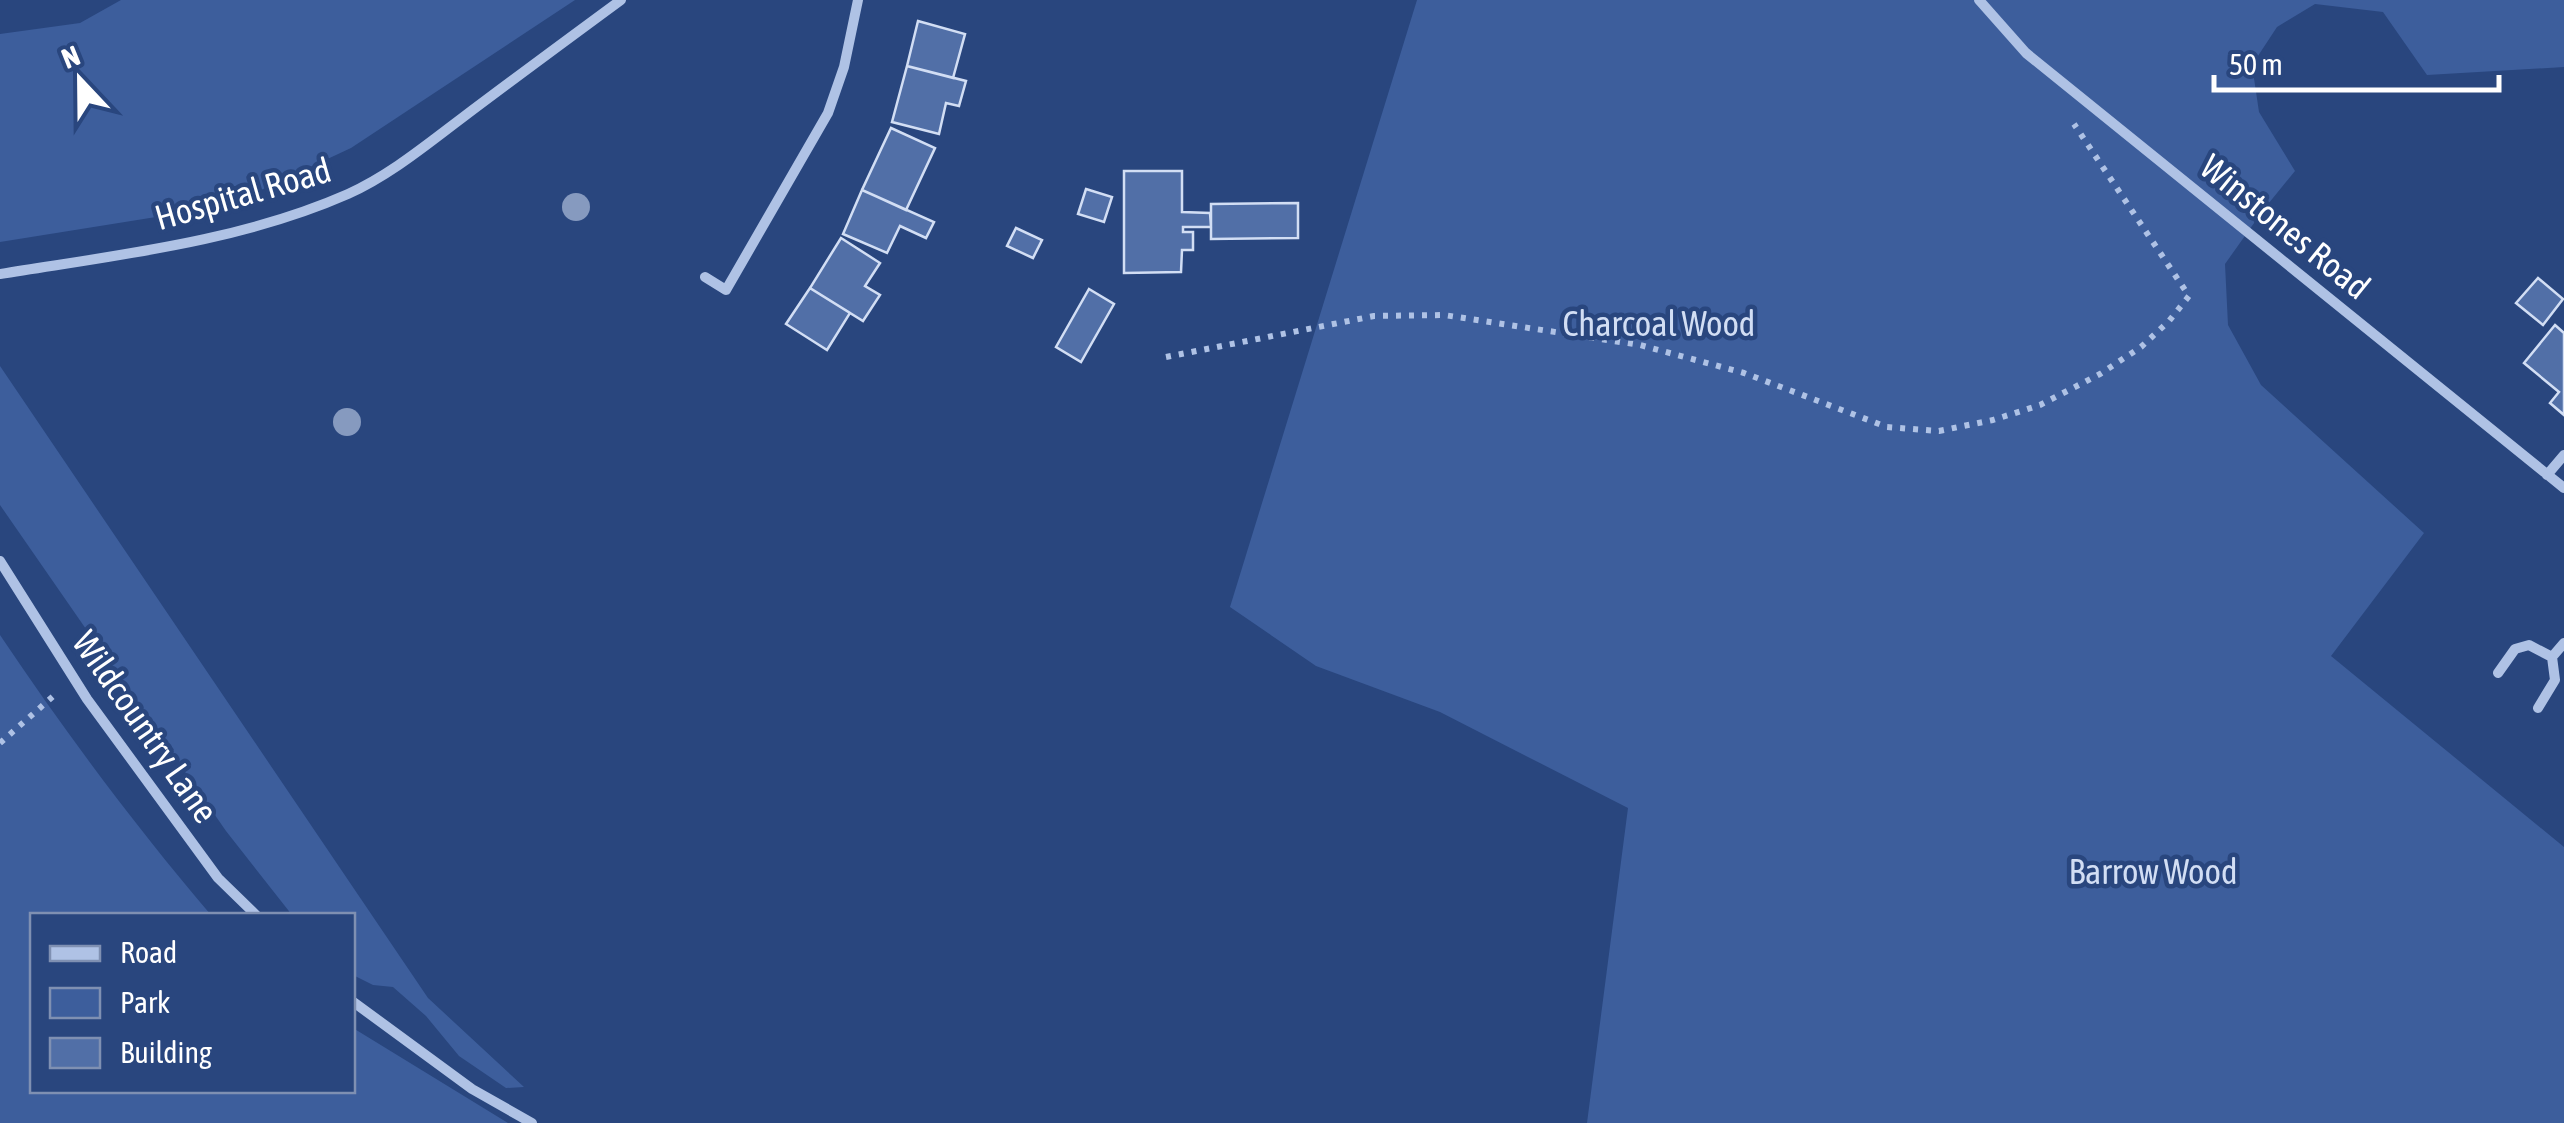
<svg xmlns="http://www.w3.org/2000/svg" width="2564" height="1123" viewBox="0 0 2564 1123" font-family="'Asap Condensed',sans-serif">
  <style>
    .green { fill: #3d5e9c }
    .building { fill: #516fa7; stroke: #d2def4; stroke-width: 2.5 }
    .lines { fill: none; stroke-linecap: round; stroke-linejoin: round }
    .path { stroke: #afc2e5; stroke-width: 6; stroke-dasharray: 5 8; stroke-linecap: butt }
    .street { stroke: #afc2e5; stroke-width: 10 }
    .tree { fill: #869abf }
    .labels { text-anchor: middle; stroke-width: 9; stroke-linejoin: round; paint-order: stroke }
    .street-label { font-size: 35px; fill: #fff; stroke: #29467e }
    .park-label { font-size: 35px; fill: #d2def4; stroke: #29467e }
  </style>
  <rect width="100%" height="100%" fill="#29467e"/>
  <path class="green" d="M121 0H575L351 148 261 190 181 213 0 242V34L80 23Z
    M1417 0H2564V67L2427 75 2383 12 2315 4 2277 27 2252 65 2259 112 2295 171 2264 209 2225 264 2228 325 2261 385 2424 533 2331 656 2564 847V1123H1587L1628 808 1440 712 1316 666 1230 607Z
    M0 366 428 998 524 1087 506 1088 459 1056 426 1016 393 987 373 985 353 975 352 916 292 915 226 831 0 505Z
    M0 635C65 732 136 827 211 915L32 916V1090H352L353 1028 508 1123H0Z"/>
  <path class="building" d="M918 21 965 34 953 78 907 66Z
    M907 66 966 81 959 106 946 103 939 134 892 122Z
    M891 128 935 148 906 210 862 190Z
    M1124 171H1182V212L1210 213 1211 227H1183V232H1193V250H1182L1181 272 1124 273Z
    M1086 189 1112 197 1104 222 1078 214Z
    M862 190 934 222 926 238 900 226 887 253 843 234Z
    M1298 203V238L1211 239V204Z
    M1016 228 1042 240 1033 258 1007 246Z
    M841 238 880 263 865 286 880 295 863 321 810 288Z
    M2538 278 2563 299 2543 325 2516 303Z
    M810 288 850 313 827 350 786 324Z
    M1089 289 1114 304 1081 362 1056 347Z
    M2555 325 2564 333V415L2550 403 2559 392 2524 363Z"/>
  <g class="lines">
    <path class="path" d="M1166 357 1374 316 1444 315 1640 345 1744 373 1887 427 1939 431 1993 420 2040 405 2100 374 2141 347 2169 321 2189 296 2074 124
      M0 743 58 692"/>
    <path class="street" d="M1979 0 2026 53 2564 488
      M0 274C117 255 239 242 348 194 390 175 426 145 462 118 515 78 568 39 621 0
      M705 277 726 290 828 113 844 67 858 0
      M2547 475 2564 455
      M0 561 87 699 218 878 257 916
      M2552 657 2564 643
      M2498 673 2515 649 2529 645 2552 657 2555 680 2538 708
      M352 1001 472 1089 532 1123"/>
  </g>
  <g class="tree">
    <circle cx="576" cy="207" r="14"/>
    <circle cx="347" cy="422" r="14"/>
  </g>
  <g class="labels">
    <g class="street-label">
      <text transform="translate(243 194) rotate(-16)" y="12">Hospital Road</text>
      <text transform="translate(2285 227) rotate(39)" y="12">Winstones Road</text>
      <text transform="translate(145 727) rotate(55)" y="12">Wildcountry Lane</text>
    </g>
    <g class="park-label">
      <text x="1659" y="336">Charcoal Wood</text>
      <text x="2153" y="884">Barrow Wood</text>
    </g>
  </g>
  <rect x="30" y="913" width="325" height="180" fill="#29467e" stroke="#7f90b2" stroke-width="2.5"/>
  <rect x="50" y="946" width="50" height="15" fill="#afc2e5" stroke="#7f90b2" stroke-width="2.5"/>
  <text x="120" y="963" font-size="30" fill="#ffffff">Road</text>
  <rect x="50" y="988" width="50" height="30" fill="#3d5e9c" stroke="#7f90b2" stroke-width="2.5"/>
  <text x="120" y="1013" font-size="30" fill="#ffffff">Park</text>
  <rect x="50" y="1038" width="50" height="30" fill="#516fa7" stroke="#7f90b2" stroke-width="2.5"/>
  <text x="120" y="1063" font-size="30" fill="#ffffff">Building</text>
  <g transform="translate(80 80) rotate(338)" stroke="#29467e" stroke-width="8" paint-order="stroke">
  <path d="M0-8L18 38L0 25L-18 38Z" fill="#ffffff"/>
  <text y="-15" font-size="28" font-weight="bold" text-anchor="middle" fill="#ffffff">N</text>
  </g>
  <path d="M2214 75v15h285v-15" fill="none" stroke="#ffffff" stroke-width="5"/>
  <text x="2229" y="75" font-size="30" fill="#ffffff" stroke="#29467e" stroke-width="8" paint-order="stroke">50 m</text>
</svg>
